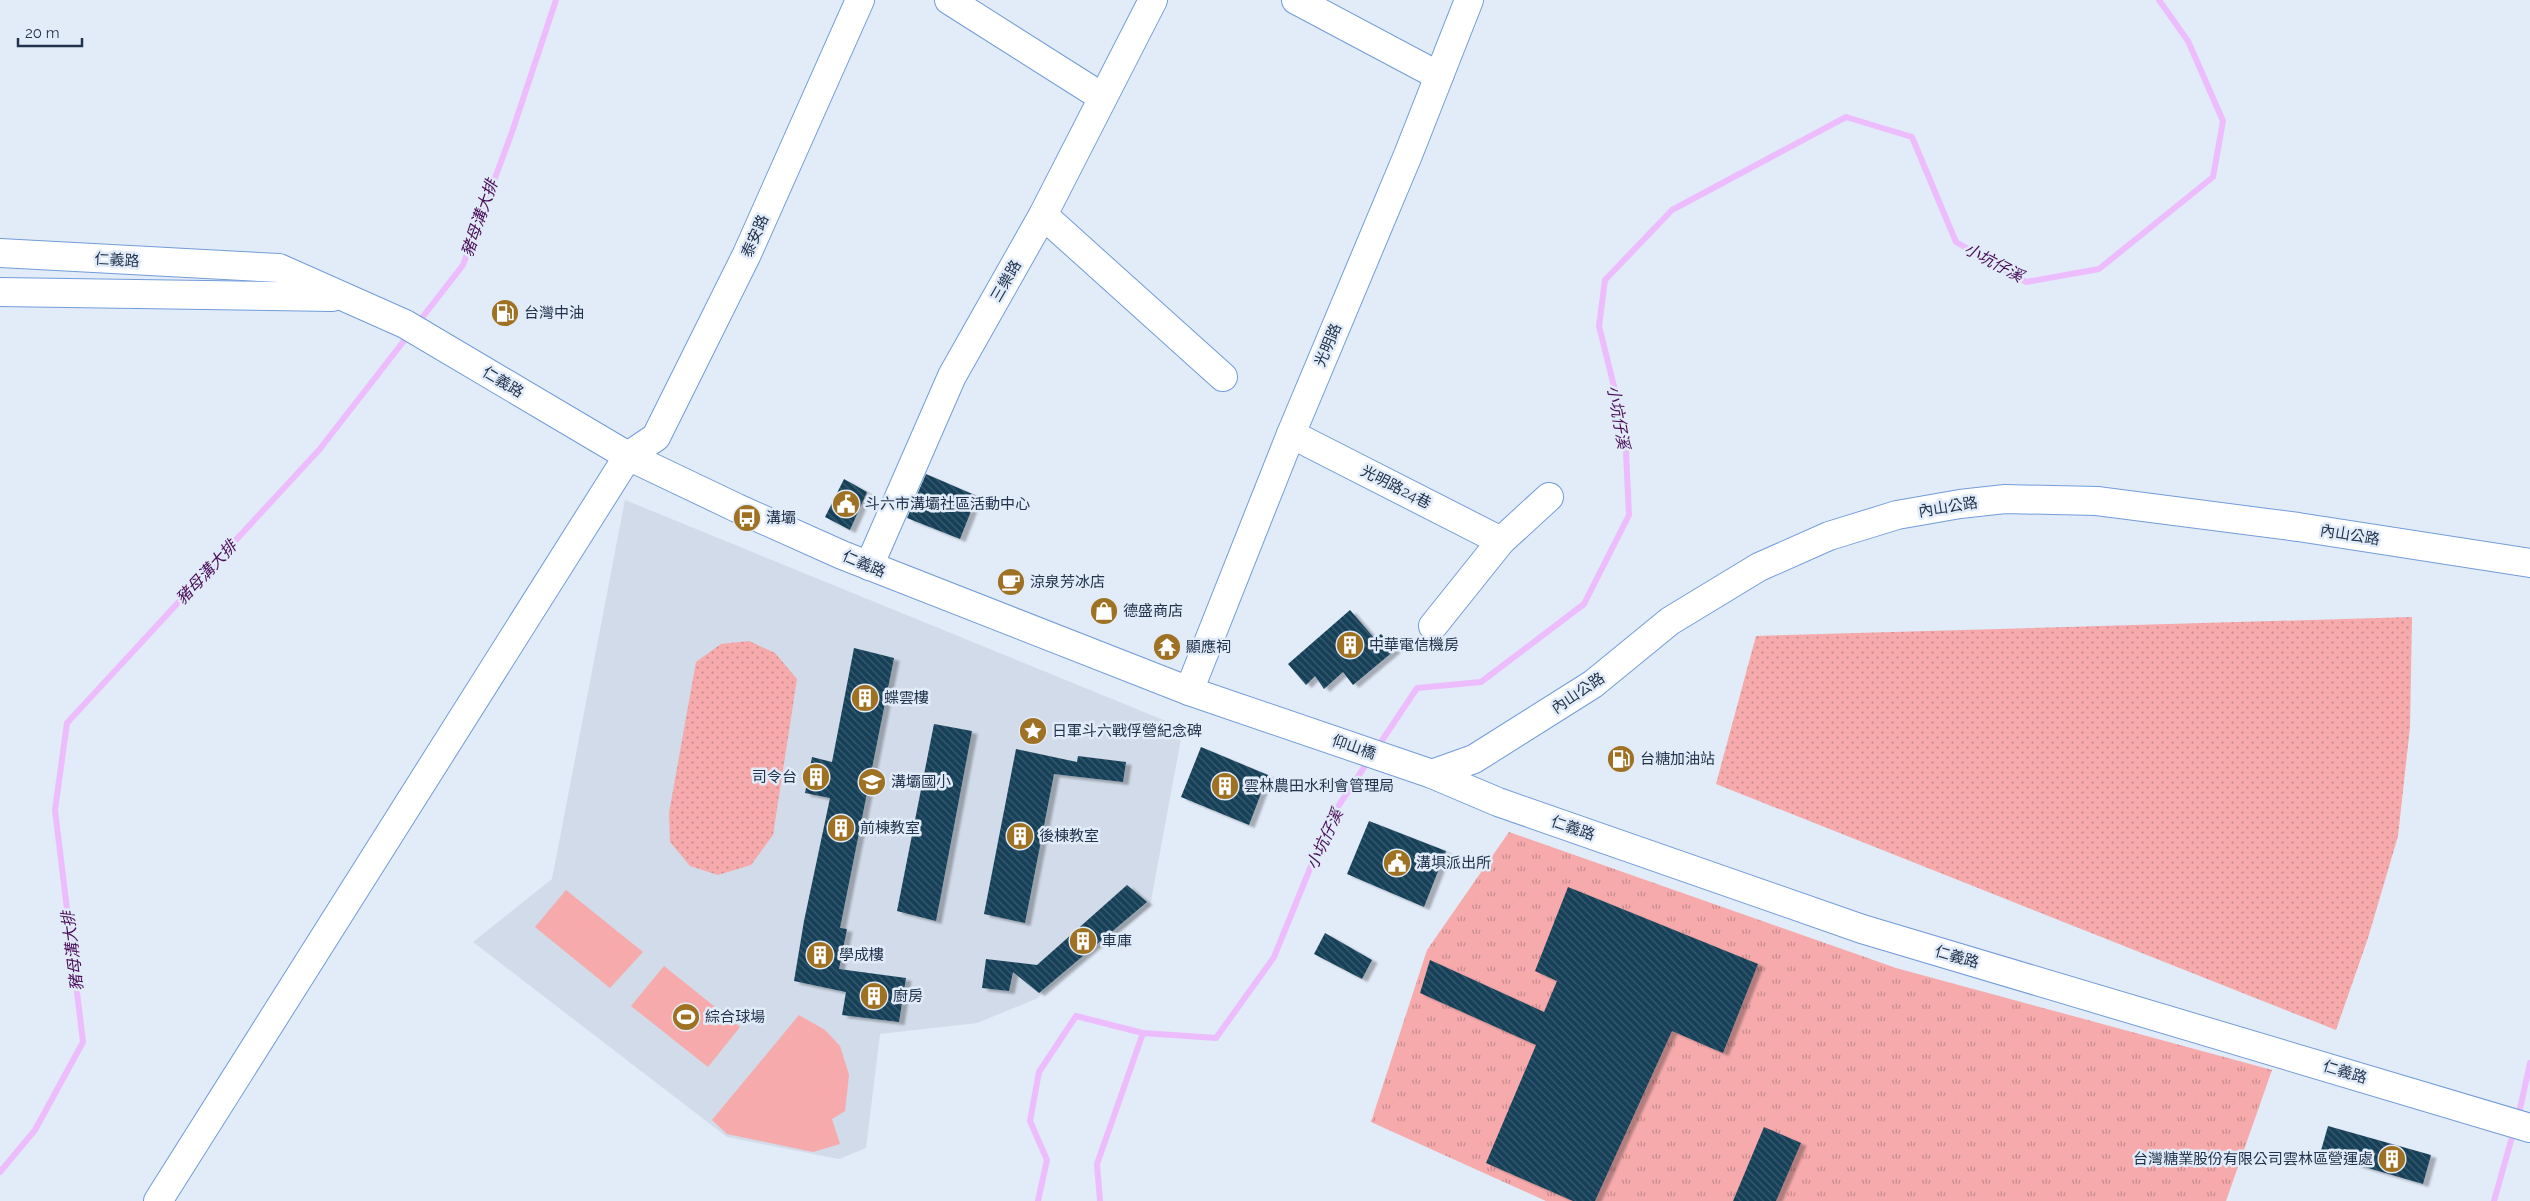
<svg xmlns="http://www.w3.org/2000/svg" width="2530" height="1201" viewBox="0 0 2530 1201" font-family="Raleway,'Noto Sans TC',sans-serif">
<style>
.built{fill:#d1dbe9}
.grass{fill:url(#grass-dots)}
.park{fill:url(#park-tufts)}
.garden{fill:#f6aaab}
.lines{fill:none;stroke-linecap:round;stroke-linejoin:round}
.stream{stroke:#edbcfd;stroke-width:6}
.building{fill:url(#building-back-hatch);filter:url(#shadow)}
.minor-casing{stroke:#729cd9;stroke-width:30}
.major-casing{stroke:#729cd9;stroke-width:30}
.minor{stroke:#fff;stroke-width:28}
.major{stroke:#fff;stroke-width:28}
.labels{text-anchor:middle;stroke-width:5;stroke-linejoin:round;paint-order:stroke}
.street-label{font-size:15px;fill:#22344d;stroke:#e2ebf8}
.poi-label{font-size:15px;fill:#22344d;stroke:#e2ebf8;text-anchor:start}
.water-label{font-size:16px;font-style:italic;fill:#490c59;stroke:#e2ebf8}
</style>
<defs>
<pattern id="grass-dots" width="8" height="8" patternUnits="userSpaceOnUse" patternTransform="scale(1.25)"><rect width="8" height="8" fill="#f6aaab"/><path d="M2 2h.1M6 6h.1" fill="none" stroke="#c78b8d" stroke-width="1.8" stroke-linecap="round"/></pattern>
<pattern id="park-tufts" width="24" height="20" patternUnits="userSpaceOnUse" patternTransform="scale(1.25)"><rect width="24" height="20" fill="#f6aaab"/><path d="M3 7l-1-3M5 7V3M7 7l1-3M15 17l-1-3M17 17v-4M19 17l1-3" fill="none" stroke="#c78b8d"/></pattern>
<pattern id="building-back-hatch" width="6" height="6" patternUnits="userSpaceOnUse" patternTransform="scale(1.25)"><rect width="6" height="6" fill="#184159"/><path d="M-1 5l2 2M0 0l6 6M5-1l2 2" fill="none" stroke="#395b70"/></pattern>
<filter id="shadow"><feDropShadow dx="5.5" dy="3" stdDeviation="1" flood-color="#0004"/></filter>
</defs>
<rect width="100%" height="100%" fill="#e2ebf8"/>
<!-- built -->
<path class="built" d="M625 500 1183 728 1150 906 1036 999 977 1023 880 1034 866 1148 839 1159 727 1137 473 942 552 879Z"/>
<!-- grass -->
<g class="grass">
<path d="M2412 617 2410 727 2398 836 2368 938 2336 1030 1716 784 1756 636Z"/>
<path d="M749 641 775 653 797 679 773 835 751 865 718 875 690 866 670 842 669 813 696 662 721 644Z"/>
</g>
<!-- park -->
<path class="park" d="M1509 832 1896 968 2272 1070 2226 1201H1546L1371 1122 1427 950Z"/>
<!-- garden -->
<g class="garden">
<path d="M566 890 643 952 610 988 535 927Z"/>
<path d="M664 966 740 1027 708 1067 631 1006Z"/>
<path d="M799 1015 825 1030 840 1046 849 1075 845 1111 832 1119 840 1144 813 1152 727 1134 712 1120Z"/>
</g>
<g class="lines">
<!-- stream -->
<g class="stream">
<path d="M418 323 463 265 512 132 556 0"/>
<path d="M1377 748 1417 688 1481 682 1584 604 1629 515 1625 431 1599 326 1605 280 1672 210 1846 117 1912 137 1956 242 2026 282 2099 269 2213 177 2223 121 2188 41 2159 0"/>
<path d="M2518 1118 2530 1063"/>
<path d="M0 1172 35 1130 83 1042 55 810 67 723 319 450 410 333"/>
<path d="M1038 1201 1047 1160 1030 1121 1039 1072 1076 1016 1143 1033 1216 1038 1274 957 1331 817 1369 760"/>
<path d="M1100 1201 1097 1164 1143 1033"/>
<path d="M2494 1201 2514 1130"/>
</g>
</g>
<!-- building -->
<g class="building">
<path d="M926 474 977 496 960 539 907 518Z"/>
<path d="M844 479 867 492 850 530 825 517Z"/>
<path d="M1350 610 1375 639 1381 634 1395 650 1353 685 1343 672 1324 689 1315 676 1306 685 1288 664Z"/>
<path d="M854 648 894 658 840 928 847 929 839 969 906 978 899 1022 842 1015 846 992 794 981 804 921 830 798 805 793 812 757 832 762Z"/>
<path d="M934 724 972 731 936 921 897 911Z"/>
<path d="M1201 747 1268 775 1249 825 1181 797Z"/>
<path d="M1016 749 1077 762 1078 756 1126 762 1123 782 1054 774 1025 923 984 914Z"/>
<path d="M1369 821 1446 851 1424 907 1347 874Z"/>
<path d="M1127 885 1147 902 1039 993 1013 972 1009 991 982 988 986 959 1037 965Z"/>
<path d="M1568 887 1758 964 1723 1053 1672 1031 1595 1201H1573L1486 1163 1536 1045 1420 993 1430 960 1544 1012 1557 981 1535 971Z"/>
<path d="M1325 933 1372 960 1362 979 1314 954Z"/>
<path d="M2328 1126 2431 1155 2423 1184 2320 1154Z"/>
<path d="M1764 1127 1801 1143 1776 1201H1733Z"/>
</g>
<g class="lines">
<defs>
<g id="minor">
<path d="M949 0 1102 97"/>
<path d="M1296 0 1439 76"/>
<path d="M1043 215 1223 377"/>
<path d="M1291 434 1501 541 1549 497"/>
<path d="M869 566 952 376 1043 215 1153 0"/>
<path d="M1433 626 1501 541"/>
<path d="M1189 691 1291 434 1408 155 1469 0"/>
<path d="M1432 774 1498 802 1862 929 2530 1128"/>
<path d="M158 1201 628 456 656 437 747 254 860 0"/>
</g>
<g id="major">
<path d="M0 253 279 268 405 324 628 456 737 508 842 555 1189 691 1432 774 1474 759 1593 684 1670 621 1759 567 1829 536 1897 515 1960 504 2005 499 2097 501 2298 527 2530 563"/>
<path d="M0 292 332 297"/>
</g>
</defs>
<!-- minor casing -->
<use href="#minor" class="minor-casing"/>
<!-- major casing -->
<use href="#major" class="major-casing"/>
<!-- minor -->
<use href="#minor" class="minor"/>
<!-- major -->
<use href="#major" class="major"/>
</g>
<!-- icons -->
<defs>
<symbol id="fuel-disc" viewBox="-11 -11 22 22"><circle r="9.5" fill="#9e7222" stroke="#e2ebf8"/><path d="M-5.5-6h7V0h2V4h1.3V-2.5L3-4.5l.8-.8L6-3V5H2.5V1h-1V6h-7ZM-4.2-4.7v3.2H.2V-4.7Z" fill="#fff"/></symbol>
<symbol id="civic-disc" viewBox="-11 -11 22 22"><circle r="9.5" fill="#9e7222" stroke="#e2ebf8"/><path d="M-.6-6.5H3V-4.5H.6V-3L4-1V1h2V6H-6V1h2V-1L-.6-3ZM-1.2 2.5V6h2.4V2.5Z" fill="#fff"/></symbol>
<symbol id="bus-disc" viewBox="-11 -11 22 22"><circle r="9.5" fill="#9e7222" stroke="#e2ebf8"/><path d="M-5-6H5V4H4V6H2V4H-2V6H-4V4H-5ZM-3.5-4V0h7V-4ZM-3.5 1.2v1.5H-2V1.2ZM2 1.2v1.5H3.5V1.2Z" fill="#fff"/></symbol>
<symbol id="cafe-disc" viewBox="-11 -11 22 22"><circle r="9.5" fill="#9e7222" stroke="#e2ebf8"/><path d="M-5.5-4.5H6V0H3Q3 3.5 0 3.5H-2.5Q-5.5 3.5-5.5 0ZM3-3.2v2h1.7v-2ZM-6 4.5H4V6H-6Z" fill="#fff"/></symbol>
<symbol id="shop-disc" viewBox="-11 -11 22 22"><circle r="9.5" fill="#9e7222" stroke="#e2ebf8"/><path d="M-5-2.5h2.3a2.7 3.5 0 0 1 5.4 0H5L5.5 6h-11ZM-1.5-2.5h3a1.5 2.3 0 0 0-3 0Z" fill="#fff"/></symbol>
<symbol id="building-disc" viewBox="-11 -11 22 22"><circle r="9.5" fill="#9e7222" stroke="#e2ebf8"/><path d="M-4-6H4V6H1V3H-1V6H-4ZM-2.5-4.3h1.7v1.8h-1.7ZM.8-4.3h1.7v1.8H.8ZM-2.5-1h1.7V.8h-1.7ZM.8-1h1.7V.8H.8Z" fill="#fff"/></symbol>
<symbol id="temple-disc" viewBox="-11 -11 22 22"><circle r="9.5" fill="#9e7222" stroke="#e2ebf8"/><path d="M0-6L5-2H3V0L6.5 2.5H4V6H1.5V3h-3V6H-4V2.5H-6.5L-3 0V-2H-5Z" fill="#fff"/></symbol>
<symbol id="sight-disc" viewBox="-11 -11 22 22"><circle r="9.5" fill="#9e7222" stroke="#e2ebf8"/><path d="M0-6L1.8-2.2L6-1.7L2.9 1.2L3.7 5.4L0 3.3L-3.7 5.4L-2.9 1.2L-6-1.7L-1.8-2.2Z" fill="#fff"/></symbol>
<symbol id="school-disc" viewBox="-11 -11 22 22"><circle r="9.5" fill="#9e7222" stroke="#e2ebf8"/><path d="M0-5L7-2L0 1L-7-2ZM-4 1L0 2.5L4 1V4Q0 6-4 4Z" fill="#fff"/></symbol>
<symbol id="stadium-disc" viewBox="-11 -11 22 22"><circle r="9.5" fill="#9e7222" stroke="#e2ebf8"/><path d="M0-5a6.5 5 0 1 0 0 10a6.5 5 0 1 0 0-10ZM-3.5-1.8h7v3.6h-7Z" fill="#fff"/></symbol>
</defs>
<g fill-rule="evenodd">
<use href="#fuel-disc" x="489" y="297" width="32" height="32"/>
<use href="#civic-disc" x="830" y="488" width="32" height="32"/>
<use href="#bus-disc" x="731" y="502" width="32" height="32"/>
<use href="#cafe-disc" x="995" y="566" width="32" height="32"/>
<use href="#shop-disc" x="1088" y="595" width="32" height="32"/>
<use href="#building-disc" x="1334" y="629" width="32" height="32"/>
<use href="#temple-disc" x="1151" y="631" width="32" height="32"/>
<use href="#building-disc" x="849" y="682" width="32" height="32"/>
<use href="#sight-disc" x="1017" y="715" width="32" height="32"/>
<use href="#fuel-disc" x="1605" y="743" width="32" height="32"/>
<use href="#building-disc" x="800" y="761" width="32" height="32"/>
<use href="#school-disc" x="856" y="766" width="32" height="32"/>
<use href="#building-disc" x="1209" y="770" width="32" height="32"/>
<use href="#building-disc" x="825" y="812" width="32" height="32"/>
<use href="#building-disc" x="1004" y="820" width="32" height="32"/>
<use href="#civic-disc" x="1381" y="847" width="32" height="32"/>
<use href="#building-disc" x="1067" y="925" width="32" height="32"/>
<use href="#building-disc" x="804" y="939" width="32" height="32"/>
<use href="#building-disc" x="858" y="980" width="32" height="32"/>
<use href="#stadium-disc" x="670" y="1001" width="32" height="32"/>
<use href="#building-disc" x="2376" y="1143" width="32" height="32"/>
</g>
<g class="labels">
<!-- street labels -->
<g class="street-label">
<text transform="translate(755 236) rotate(-66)" y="5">泰安路</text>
<text transform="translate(117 260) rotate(3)" y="5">仁義路</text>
<text transform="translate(1006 281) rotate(-60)" y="5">三樂路</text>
<text transform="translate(1328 345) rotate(-67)" y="5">光明路</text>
<text transform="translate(503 382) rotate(31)" y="5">仁義路</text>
<text transform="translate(1396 487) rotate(27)" y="5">光明路24巷</text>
<text transform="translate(1948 507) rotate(-9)" y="5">內山公路</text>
<text transform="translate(2350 535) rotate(9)" y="5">內山公路</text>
<text transform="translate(864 564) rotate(23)" y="5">仁義路</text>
<text transform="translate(1578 693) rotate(-34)" y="5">內山公路</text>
<text transform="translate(1354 747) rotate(19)" y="5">仰山橋</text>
<text transform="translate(1573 828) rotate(19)" y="5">仁義路</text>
<text transform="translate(1957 957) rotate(16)" y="5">仁義路</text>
<text transform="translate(2345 1072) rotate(17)" y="5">仁義路</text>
</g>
<!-- poi labels -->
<g class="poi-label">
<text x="524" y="318">台灣中油</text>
<text x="865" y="509">斗六市溝壩社區活動中心</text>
<text x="766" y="523">溝壩</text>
<text x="1030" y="587">涼泉芳冰店</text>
<text x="1123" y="616">德盛商店</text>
<text x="1369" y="650">中華電信機房</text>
<text x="1186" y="652">顯應祠</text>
<text x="884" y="703">蝶雲樓</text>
<text x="1052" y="736">日軍斗六戰俘營紀念碑</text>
<text x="1640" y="764">台糖加油站</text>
<text x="797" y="782" text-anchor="end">司令台</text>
<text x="891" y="787">溝壩國小</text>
<text x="1244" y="791">雲林農田水利會管理局</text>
<text x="860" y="833">前棟教室</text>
<text x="1039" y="841">後棟教室</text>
<text x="1416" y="868">溝埧派出所</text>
<text x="1102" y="946">車庫</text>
<text x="839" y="960">學成樓</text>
<text x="893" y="1001">廚房</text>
<text x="705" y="1022">綜合球場</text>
<text x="2373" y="1164" text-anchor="end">台灣糖業股份有限公司雲林區營運處</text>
</g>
<!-- water labels -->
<g class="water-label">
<text transform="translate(479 218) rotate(-71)" y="6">豬母溝大排</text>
<text transform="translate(1994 262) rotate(28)" y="6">小坑仔溪</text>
<text transform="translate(1619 417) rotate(80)" y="6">小坑仔溪</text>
<text transform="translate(206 572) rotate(-47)" y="6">豬母溝大排</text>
<text transform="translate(1324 839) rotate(-65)" y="6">小坑仔溪</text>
<text transform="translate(72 951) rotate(-97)" y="6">豬母溝大排</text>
</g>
</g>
<!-- scale -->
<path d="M18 38v8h64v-8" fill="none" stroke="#22344d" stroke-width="2.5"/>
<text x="25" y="38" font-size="15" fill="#22344d" stroke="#e2ebf8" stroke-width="4" paint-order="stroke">20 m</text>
</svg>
